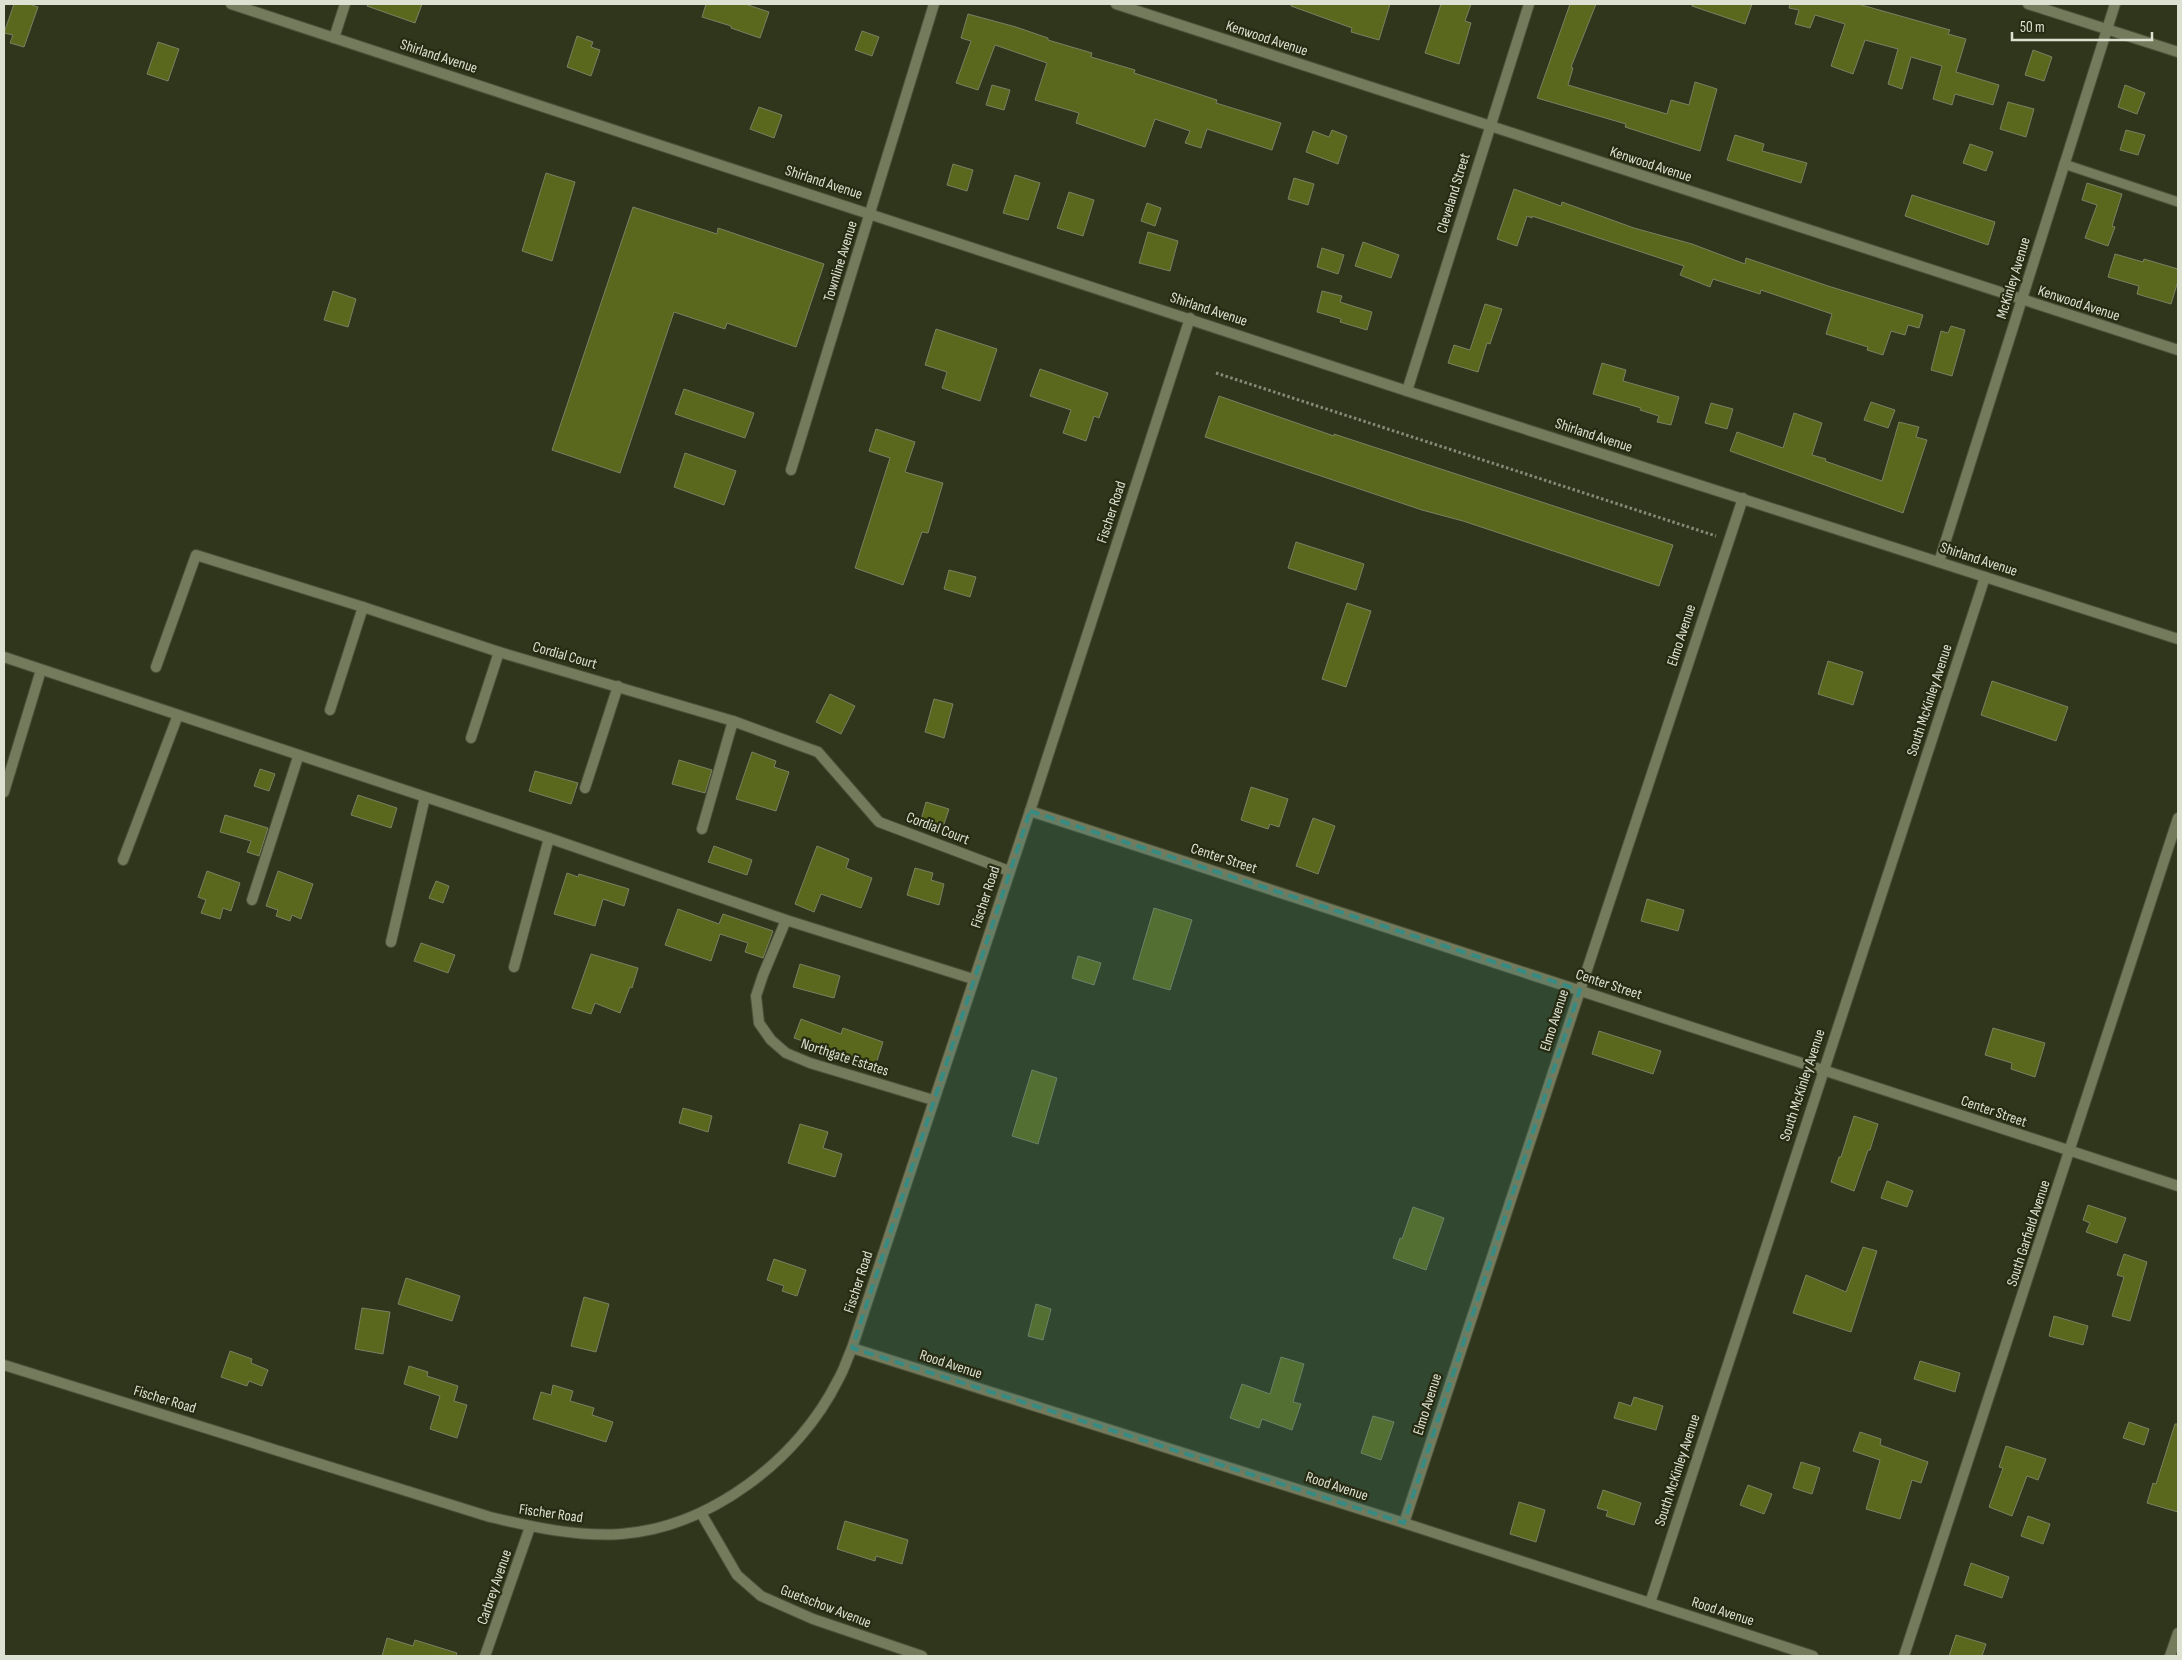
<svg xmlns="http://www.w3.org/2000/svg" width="2182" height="1660" viewBox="0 0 2182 1660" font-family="'Sofia Sans Condensed',sans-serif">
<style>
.building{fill:#5a681d;stroke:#788063}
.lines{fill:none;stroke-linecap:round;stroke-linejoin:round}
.service-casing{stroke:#4c5139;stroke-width:11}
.minor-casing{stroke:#4c5139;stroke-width:12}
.tertiary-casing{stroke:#4c5139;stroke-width:12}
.path{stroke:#868b77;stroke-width:3;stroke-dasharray:2.5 2.5;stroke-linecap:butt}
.service{stroke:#747b5d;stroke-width:9}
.minor{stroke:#747b5d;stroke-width:10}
.tertiary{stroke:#747b5d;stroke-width:10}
.marked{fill:#388b82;fill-opacity:0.2;stroke:#388b82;stroke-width:4;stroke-dasharray:10 6;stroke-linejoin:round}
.labels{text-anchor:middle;stroke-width:4.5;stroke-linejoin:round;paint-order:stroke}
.street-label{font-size:15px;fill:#dde1d2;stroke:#262b12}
</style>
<rect width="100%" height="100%" fill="#30361c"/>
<!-- building -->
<g class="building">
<path d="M14 4H29L38 7 24 47 10 43 13 35 4 33Z"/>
<path d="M368 4H422L415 23 367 6Z"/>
<path d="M706 4H745L769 12 760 38 731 28V26L702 17Z"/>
<path d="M1291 4H1390L1379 40 1351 32 1352 28 1291 6Z"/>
<path d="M1441 4H1471L1465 21 1471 23 1459 64 1425 53Z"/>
<path d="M1570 4H1596L1571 67 1573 68 1568 85 1667 114 1671 100 1689 105 1695 82 1717 89 1700 151 1625 127 1626 124 1537 98Z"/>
<path d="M1692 4H1752L1745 24 1692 6Z"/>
<path d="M1790 4H1858L1950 30 1948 34 1966 39 1956 72 1999 85 1993 105 1955 94 1952 105 1933 99 1942 66 1911 57 1902 89 1888 84 1898 49 1865 40 1853 74 1831 66 1845 24 1815 15 1810 28 1795 24 1799 10 1789 8Z"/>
<path d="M968 14 1016 27 1048 38V40L1092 53 1091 57 1135 70 1134 73 1217 100 1216 103 1281 123 1272 150 1207 129 1201 148 1185 143 1190 131 1155 119 1145 147 1076 123 1079 113 1035 100 1047 63 995 45 978 90 956 83 971 41 961 38Z"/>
<path d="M862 31 879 37 872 56 855 50Z"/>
<path d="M577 36 593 42 591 47 600 50 591 76 567 67Z"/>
<path d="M158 42 179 49 168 81 147 74Z"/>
<path d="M2033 50 2052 57 2044 81 2025 75Z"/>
<path d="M992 85 1010 90 1004 110 986 105Z"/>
<path d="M2125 85 2145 93 2137 114 2118 107Z"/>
<path d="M2008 102 2034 109 2026 137 2000 129Z"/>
<path d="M759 107 782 115 774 138 750 129Z"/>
<path d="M1332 130 1347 136 1338 164 1306 152 1313 131 1329 137Z"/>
<path d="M2126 130 2145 135 2138 155 2120 150Z"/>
<path d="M1735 135 1764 144 1762 151 1807 163 1801 183 1727 160Z"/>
<path d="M1970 144 1993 152 1986 171 1963 163Z"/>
<path d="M953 164 973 170 967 191 947 185Z"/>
<path d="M546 173 575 182 552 261 522 251Z"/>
<path d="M1015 175 1040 183 1028 220 1003 213Z"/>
<path d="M1294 178 1314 184 1308 205 1288 199Z"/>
<path d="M2087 183 2122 194 2112 226 2115 227 2108 246 2085 238 2097 205 2082 200Z"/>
<path d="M1514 189 1561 206 1562 202 1634 228 1692 244 1745 264 1746 258 1828 286 1923 315 1919 328 1908 325 1905 335 1891 331 1883 355 1867 350 1868 347 1826 334 1832 314 1761 290 1760 294 1713 279 1710 287 1680 275 1684 266 1532 216V218L1527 216 1517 246 1497 239Z"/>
<path d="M1069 192 1094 200 1083 236 1057 228Z"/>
<path d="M1912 195 1995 222 1988 245 1905 216Z"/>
<path d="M1147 203 1161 208 1155 226 1141 221Z"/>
<path d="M633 207 717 234 718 228 824 264 796 347 727 323 725 329 674 312 620 473 552 450Z"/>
<path d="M1148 232 1178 241 1170 271 1139 263Z"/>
<path d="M1363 242 1399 255 1391 278 1355 266Z"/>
<path d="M1322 248 1344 255 1338 274 1317 267Z"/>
<path d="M2115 254 2143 262 2144 259 2178 269V281L2171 304 2137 294 2139 286 2108 277Z"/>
<path d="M333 291 356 299 348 327 324 320Z"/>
<path d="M1322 291 1342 296 1340 302 1372 312 1367 330 1340 322 1341 319 1317 312Z"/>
<path d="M1485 304 1502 309 1490 344 1487 343 1478 372 1448 363 1454 345 1470 350Z"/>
<path d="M1951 326 1965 330 1952 376 1931 370 1941 331 1948 333Z"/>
<path d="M936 329 997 349 980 401 942 388 947 372 925 365Z"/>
<path d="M1602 363 1626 370 1623 381 1679 397 1671 425 1657 422 1659 416 1640 410 1641 408 1593 394Z"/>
<path d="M1040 369 1108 393 1099 418 1094 416 1086 441 1063 433 1071 410 1030 396Z"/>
<path d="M684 389 754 413 745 438 675 414Z"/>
<path d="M1219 396 1334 436V434L1673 545 1659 586 1463 521 1422 510 1205 437Z"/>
<path d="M1871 402 1895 410 1888 428 1864 420Z"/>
<path d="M1711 403 1733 409 1727 429 1705 423Z"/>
<path d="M1794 413 1822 423 1812 455 1826 459 1825 461 1882 481 1899 422 1919 427 1916 437 1927 440 1903 513 1730 451 1737 432 1783 448Z"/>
<path d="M876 429 915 442 905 472 943 483 928 533 922 532 903 585 855 568 890 458 869 451Z"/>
<path d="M685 453 736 471 724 505 674 487Z"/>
<path d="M1296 542 1364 564 1356 590 1288 568Z"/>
<path d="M949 570 976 577 970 597 944 589Z"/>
<path d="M1347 603 1371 611 1346 687 1322 679Z"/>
<path d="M1828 661 1863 672 1853 705 1818 694Z"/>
<path d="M1992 681 2068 707 2056 741 1981 715Z"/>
<path d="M830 694 855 706 841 734 816 722Z"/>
<path d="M934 699 953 704 944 738 925 732Z"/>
<path d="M752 752 776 761 774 767 789 772 776 811 736 799Z"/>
<path d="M679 760 712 770 705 793 672 784Z"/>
<path d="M260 769 275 774 269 791 254 786Z"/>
<path d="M535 771 578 783 571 804 529 791Z"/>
<path d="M1251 787 1288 799 1279 827 1270 824 1268 829 1241 820Z"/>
<path d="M358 795 397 808 391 828 351 815Z"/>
<path d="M926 802 949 809 941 833 919 827Z"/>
<path d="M225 815 268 828 259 856 247 852 251 841 220 832Z"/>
<path d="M1313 818 1335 826 1318 874 1296 866Z"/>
<path d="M714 846 752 860 747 875 708 862Z"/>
<path d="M817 846 849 859 846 868 872 878 861 908 821 894 814 912 795 904Z"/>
<path d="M915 868 933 873 931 880 944 884 939 905 907 895Z"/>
<path d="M207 871 240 883 231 911 223 908 220 919 201 913 206 900 198 897Z"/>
<path d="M278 871 313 884 301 919 292 915 290 921 276 916 278 910 266 906Z"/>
<path d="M567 873 578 877 579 874 629 889 624 906 603 899 595 926 554 914Z"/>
<path d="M436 881 449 886 443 903 429 898Z"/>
<path d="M1647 899 1684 910 1678 931 1641 921Z"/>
<path d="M1154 908 1192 920 1170 990 1133 979Z"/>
<path d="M678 909 719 924 723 914 773 931 763 958 745 952 748 943 720 934 711 961 665 945Z"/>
<path d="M421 943 455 955 448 973 414 961Z"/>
<path d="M591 954 638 968 632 988 630 987 620 1013 595 1003 591 1014 572 1008Z"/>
<path d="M1078 956 1101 963 1094 985 1072 978Z"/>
<path d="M800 964 840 976 834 998 793 987Z"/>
<path d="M801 1019 841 1034 843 1028 883 1042 875 1067 794 1038Z"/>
<path d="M1993 1028 2045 1043 2035 1077 2011 1069 2012 1063 1985 1055Z"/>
<path d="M1599 1031 1661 1051 1653 1074 1592 1054Z"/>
<path d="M1032 1070 1057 1078 1038 1144 1012 1136Z"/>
<path d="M683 1108 712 1116 708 1132 679 1123Z"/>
<path d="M1854 1116 1878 1124 1870 1150H1868L1854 1191 1831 1182 1839 1157H1841Z"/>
<path d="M800 1124 828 1132 823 1148 842 1154 835 1177 788 1163Z"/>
<path d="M1887 1181 1913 1191 1907 1207 1881 1198Z"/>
<path d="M2088 1205 2126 1218 2117 1243 2086 1232 2090 1223 2083 1220Z"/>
<path d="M1413 1207 1444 1218 1426 1270 1393 1258 1400 1238 1402 1239Z"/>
<path d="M1863 1247 1877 1251 1851 1332 1793 1313 1806 1275 1846 1292Z"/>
<path d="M2124 1254 2147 1262 2130 1321 2112 1316 2124 1277 2117 1275Z"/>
<path d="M774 1259 806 1270 797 1296 782 1291 784 1286 767 1280Z"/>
<path d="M406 1278 460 1296 452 1321 398 1304Z"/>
<path d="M584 1297 609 1304 596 1352 571 1346Z"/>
<path d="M1036 1304 1051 1309 1043 1340 1028 1336Z"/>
<path d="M362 1308 390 1312 383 1354 355 1349Z"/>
<path d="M2054 1316 2088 1326 2083 1345 2049 1336Z"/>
<path d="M230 1351 252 1359 251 1363 268 1370 262 1386 249 1381 247 1386 221 1377Z"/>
<path d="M1281 1357 1304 1364 1293 1402 1301 1404 1292 1430 1262 1419 1259 1428 1230 1418 1242 1384 1270 1394Z"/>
<path d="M1920 1361 1960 1373 1955 1392 1914 1379Z"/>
<path d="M409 1366 428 1372 427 1376 458 1386 454 1401 467 1405 457 1438 430 1429 440 1396 404 1384Z"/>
<path d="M553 1385 573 1391 570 1401 594 1408 592 1415 613 1422 606 1442 533 1419 541 1392 551 1395Z"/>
<path d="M1634 1397 1663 1406 1656 1430 1614 1418 1619 1402 1631 1406Z"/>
<path d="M1373 1416 1394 1422 1381 1460 1361 1453Z"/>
<path d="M2129 1422 2149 1429 2144 1445 2123 1438Z"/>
<path d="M2175 1424H2178V1512L2147 1503 2153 1483 2156 1484Z"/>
<path d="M1860 1432 1881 1439 1880 1445 1928 1462 1921 1483 1912 1480 1900 1519 1866 1509 1880 1460 1853 1451Z"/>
<path d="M2006 1446 2046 1459 2038 1480 2027 1476 2012 1516 1989 1507 2003 1468 1999 1467Z"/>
<path d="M1801 1462 1820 1468 1812 1494 1793 1488Z"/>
<path d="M1748 1485 1772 1494 1764 1514 1740 1505Z"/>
<path d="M1603 1490 1641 1503 1634 1525 1606 1516 1608 1511 1597 1508Z"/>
<path d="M1519 1502 1545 1510 1536 1542 1510 1534Z"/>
<path d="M2028 1516 2050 1524 2043 1544 2021 1536Z"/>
<path d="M845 1521 908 1540 902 1564 876 1556 875 1561 837 1549Z"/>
<path d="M1971 1563 2009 1577 2002 1598 1964 1585Z"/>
<path d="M1956 1635 1986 1644 1982 1656H1949Z"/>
<path d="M387 1638 413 1646 415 1640 457 1653 456 1656H382Z"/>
</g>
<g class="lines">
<defs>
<path id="service" d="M2064 164 2178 202"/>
<g id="minor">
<path d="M1116 4 2178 350"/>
<path d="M2028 4 2178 52"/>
<path d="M334 38 345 4"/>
<path d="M1407 391 1529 4"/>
<path d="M791 470 934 4"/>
<path d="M4 657 549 838 786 920 973 979"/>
<path d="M156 667 196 555 363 607 499 652 733 721 818 752 879 822 1009 871"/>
<path d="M330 710 363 607"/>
<path d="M471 738 499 652"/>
<path d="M585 788 618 686"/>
<path d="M4 792 41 670"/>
<path d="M1030 811 2178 1186"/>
<path d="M702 829 733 721"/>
<path d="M123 860 178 715"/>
<path d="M252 900 298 757"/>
<path d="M786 920 763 975 756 996 759 1023 771 1040 786 1053 810 1063 933 1100"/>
<path d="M391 942 425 797"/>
<path d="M514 967 549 838"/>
<path d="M852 1348 1404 1523 1813 1656"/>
<path d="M4 1365 490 1517C533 1527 577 1537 621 1534 711 1527 799 1459 838 1380 844 1370 847 1359 852 1348L1030 811 1190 318"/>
<path d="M701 1513 737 1575 761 1596 813 1619 922 1656"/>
<path d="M1404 1523 1743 498"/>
<path d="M1650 1603 1985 577"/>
<path d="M485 1656 530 1527"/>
<path d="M1904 1656 2178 818"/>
<path d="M2170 1656 2178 1633"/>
</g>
<g id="tertiary">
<path d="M231 4 1407 391 2178 639"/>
<path d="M1939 562 2115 4"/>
</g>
</defs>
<!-- service casing -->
<use href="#service" class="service-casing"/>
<!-- minor casing -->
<use href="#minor" class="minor-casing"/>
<!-- tertiary casing -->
<use href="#tertiary" class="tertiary-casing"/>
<!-- path -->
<path class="path" d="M1216 373 1716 536"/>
<!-- service -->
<use href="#service" class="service"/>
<!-- minor -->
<use href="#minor" class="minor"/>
<!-- tertiary -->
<use href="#tertiary" class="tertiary"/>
</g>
<!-- marked area -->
<path class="marked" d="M1030 811 1580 990 1404 1523 852 1348Z"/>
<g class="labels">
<!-- street labels -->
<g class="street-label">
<text transform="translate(1267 38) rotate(18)" y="5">Kenwood Avenue</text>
<text transform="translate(439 56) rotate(18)" y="5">Shirland Avenue</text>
<text transform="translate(1651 164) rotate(18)" y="5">Kenwood Avenue</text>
<text transform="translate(824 182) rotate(18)" y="5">Shirland Avenue</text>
<text transform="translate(1453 193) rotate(-73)" y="5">Cleveland Street</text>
<text transform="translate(840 261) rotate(-73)" y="5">Townline Avenue</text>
<text transform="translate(2013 278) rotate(-73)" y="5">McKinley Avenue</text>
<text transform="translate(2079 303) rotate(18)" y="5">Kenwood Avenue</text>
<text transform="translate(1209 309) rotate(18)" y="5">Shirland Avenue</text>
<text transform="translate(1594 435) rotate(18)" y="5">Shirland Avenue</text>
<text transform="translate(1111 512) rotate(-72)" y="5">Fischer Road</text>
<text transform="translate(1979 559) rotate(18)" y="5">Shirland Avenue</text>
<text transform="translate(1681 635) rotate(-72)" y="5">Elmo Avenue</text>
<text transform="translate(565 655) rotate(16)" y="5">Cordial Court</text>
<text transform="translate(1929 700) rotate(-72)" y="5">South McKinley Avenue</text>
<text transform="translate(938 828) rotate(21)" y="5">Cordial Court</text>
<text transform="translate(1224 858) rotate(18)" y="5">Center Street</text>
<text transform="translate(985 897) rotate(-72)" y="5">Fischer Road</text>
<text transform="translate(1609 984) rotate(18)" y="5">Center Street</text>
<text transform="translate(1554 1020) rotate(-72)" y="5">Elmo Avenue</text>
<text transform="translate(845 1057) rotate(18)" y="5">Northgate Estates</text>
<text transform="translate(1802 1085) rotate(-72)" y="5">South McKinley Avenue</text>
<text transform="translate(1994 1111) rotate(19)" y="5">Center Street</text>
<text transform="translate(2028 1233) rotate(-72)" y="5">South Garfield Avenue</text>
<text transform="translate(858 1282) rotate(-72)" y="5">Fischer Road</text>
<text transform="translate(951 1364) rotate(18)" y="5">Rood Avenue</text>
<text transform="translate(165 1399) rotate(17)" y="5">Fischer Road</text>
<text transform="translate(1427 1404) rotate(-72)" y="5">Elmo Avenue</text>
<text transform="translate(1677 1470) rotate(-72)" y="5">South McKinley Avenue</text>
<text transform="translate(1337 1486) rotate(18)" y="5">Rood Avenue</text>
<text transform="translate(551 1513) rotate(8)" y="5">Fischer Road</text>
<text transform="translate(494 1587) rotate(-71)" y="5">Carbrey Avenue</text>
<text transform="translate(826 1606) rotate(21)" y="5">Guetschow Avenue</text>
<text transform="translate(1723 1611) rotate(18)" y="5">Rood Avenue</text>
</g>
</g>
<!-- border -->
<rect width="2182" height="1660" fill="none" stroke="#dde1d2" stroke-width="10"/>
<!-- scale -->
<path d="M2012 32v8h140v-8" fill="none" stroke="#dde1d2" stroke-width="2.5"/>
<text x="2020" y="32" font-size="15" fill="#dde1d2" stroke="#262b12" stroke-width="4" paint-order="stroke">50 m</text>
</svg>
